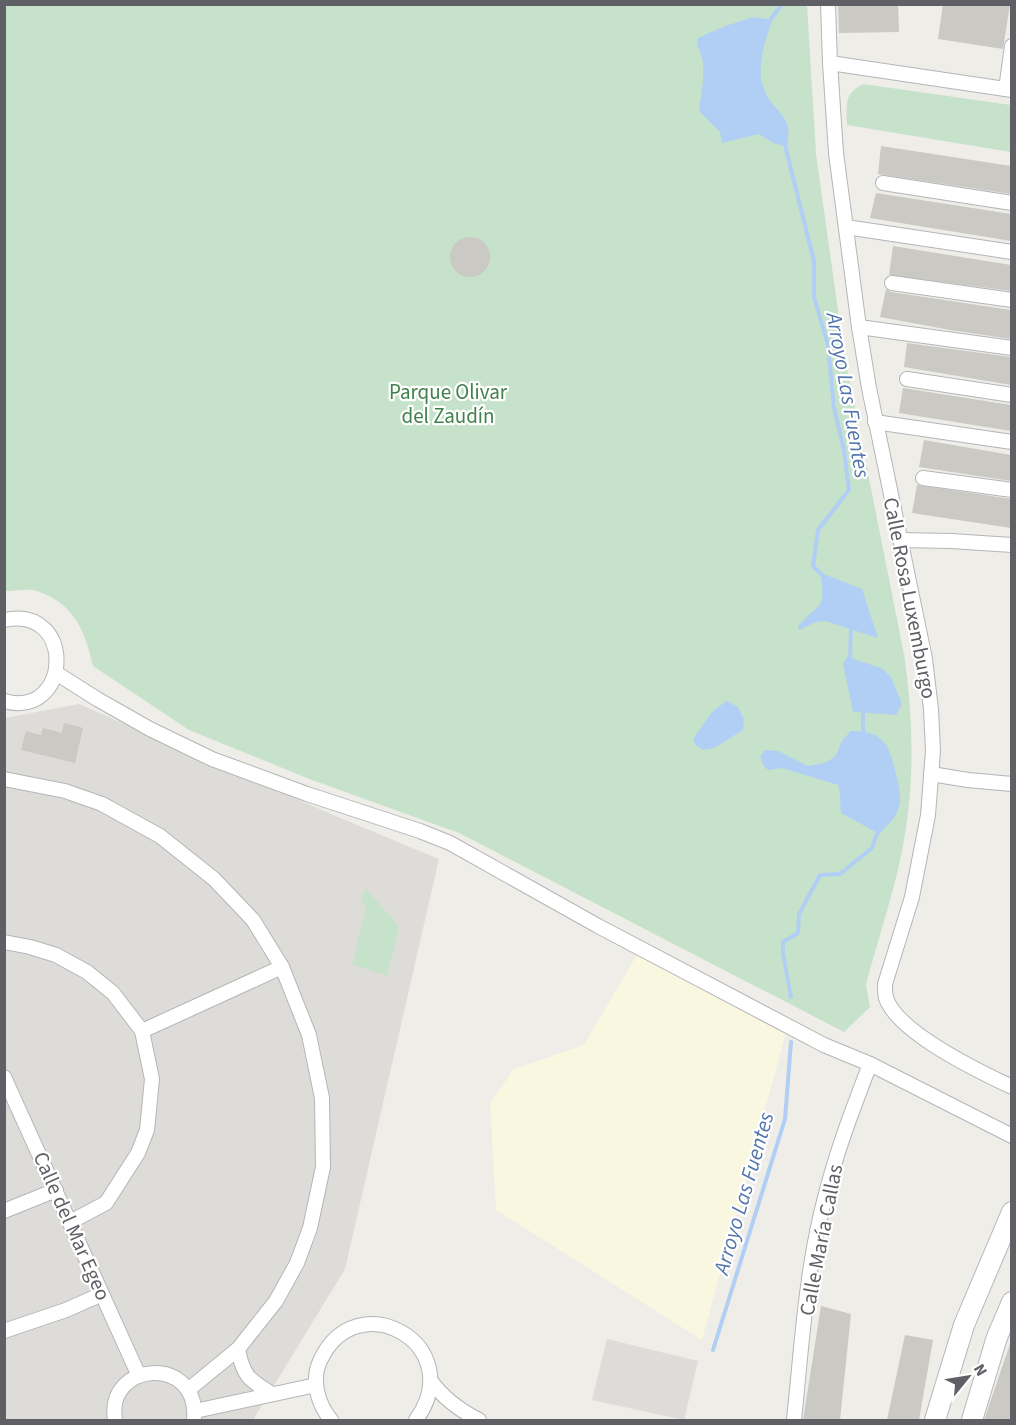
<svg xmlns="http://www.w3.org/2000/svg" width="1016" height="1425" viewBox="0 0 1016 1425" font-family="'Source Sans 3',sans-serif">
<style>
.commercial{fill:#faf7e0}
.industrial{fill:#dddcd9}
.green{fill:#c7e2ca}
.water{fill:#b1cff4}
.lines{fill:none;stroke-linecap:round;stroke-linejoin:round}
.stream{stroke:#b1cff4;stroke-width:4}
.building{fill:#cac9c3}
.street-casing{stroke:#b4b5b9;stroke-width:16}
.secondary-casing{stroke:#b5b7bc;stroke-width:22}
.street{stroke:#fff;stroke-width:14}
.secondary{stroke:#fff;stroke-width:20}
.labels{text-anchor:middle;stroke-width:4.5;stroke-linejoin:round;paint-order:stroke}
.park-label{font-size:21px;fill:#41814b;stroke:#fff}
.street-label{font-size:21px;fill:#5e6065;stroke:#fff}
.water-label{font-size:22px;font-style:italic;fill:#5375ad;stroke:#fff}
</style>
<rect width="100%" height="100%" fill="#eeede7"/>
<!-- commercial -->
<path class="commercial" d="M641 948 788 1025 702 1340 496 1210 490 1103 514 1069 584 1045Z"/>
<!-- industrial -->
<g class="industrial">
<path d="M79 704 331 814 439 859 345 1269 253 1420H5V718Z"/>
<path d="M607 1339 698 1361 684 1420 592 1400Z"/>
</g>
<!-- green -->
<g class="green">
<path d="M4 5H807L816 154 844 353 904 654C914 721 915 789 901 856 892 899 877 942 866 985L870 1007 844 1032 459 833 312 780 189 730 93 666C85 631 74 603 37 591 28 588 14 591 5 591Z"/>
<path d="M863 84 1011 105V152L847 125C847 106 843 94 863 84Z"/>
<path d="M365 888 393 919 399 928 387 976 352 964 366 907 361 901Z"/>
</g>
<!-- water -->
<g class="water">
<path d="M754 17 772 20C766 39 755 69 764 89 774 115 794 112 787 147L773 143 759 134 722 143 720 132 699 111C701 91 709 63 697 46L698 38 725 26Z"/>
<path d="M821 573 862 589 878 638 825 621 816 622 799 630 798 626C821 601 825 611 821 573Z"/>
<path d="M847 657 881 668 891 677 902 704 896 715 853 712 843 664Z"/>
<path d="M726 701 738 707 744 720 743 730 714 748 703 750 695 745 693 739 712 712Z"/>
<path d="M850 731C884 730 890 746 896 774 899 786 903 800 897 812 894 820 885 828 879 834L841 813C839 802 842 795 838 785L782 768 768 770 763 765 760 757 765 750 778 751 808 766 824 763 835 757 841 743Z"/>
</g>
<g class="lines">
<!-- stream -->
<g class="stream">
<path d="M768 23 782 4"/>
<path d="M785 145 814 261V297L828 345 834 408 844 450 849 490 818 530 813 566 824 577"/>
<path d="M850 662 851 625"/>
<path d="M863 710V735"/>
<path d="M791 997 783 953V942L798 933 799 914 820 875 840 874 872 848 878 831"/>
<path d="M713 1350 785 1119 791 1042"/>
</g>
</g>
<!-- building -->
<g class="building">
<path d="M838 4H898L899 32 839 33Z"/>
<path d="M943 4H1010L1003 49 938 39Z"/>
<path d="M881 146 1011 166V194L878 174Z"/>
<path d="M876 193 1011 214V241L870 218Z"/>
<circle cx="470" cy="257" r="20"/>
<path d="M893 246 1011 265V291L889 275Z"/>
<path d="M886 289 891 292 1011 310V339L950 330 880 317Z"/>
<path d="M907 343 1011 357V385L904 367Z"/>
<path d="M903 388 1011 405V431L899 413Z"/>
<path d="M924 440 1011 455V481L919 467Z"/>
<path d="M917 485 1011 499V528L912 513Z"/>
<path d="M64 723 83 728 75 763 21 750 26 731 41 735 43 728 62 733Z"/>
<path d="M821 1306 851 1314 840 1420H803Z"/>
<path d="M905 1335 933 1340 919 1420H887Z"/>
<path d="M1010 1344H1011V1420H984Z"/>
</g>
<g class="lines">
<defs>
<g id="street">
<path d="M828 4 830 63 836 153 859 327 869 388 925 659 931 709 933 751 928 815 912 897 885 984C885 988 885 994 886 998 898 1033 980 1072 1012 1087"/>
<path d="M830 63 1012 90"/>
<path d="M1006 89 1012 46"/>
<path d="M883 183 1012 203"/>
<path d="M846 227 1012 252"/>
<path d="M892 283 1012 300"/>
<path d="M859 327 1012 348"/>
<path d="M907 379 1012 395"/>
<path d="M875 422 1012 442"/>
<path d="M923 478 1012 490"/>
<path d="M900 540 951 541 1012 545"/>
<path d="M4 620C76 604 72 720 4 701"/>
<path d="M56 673 97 699 150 729 212 759 307 794 420 831 450 843 598 926 824 1045 870 1064 1012 1136"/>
<path d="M931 774 968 780 1012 784"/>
<path d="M4 779 65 791 102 804 160 836 214 879 253 920 282 967 309 1035 322 1098 323 1167 310 1228 297 1263 276 1301 238 1349 188 1390"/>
<path d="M4 942 30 947 56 955 87 972 113 993 142 1031 152 1079 147 1130 138 1153 106 1203 70 1222"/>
<path d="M142 1031 282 967"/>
<path d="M4 1077 139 1376"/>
<path d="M4 1211 56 1190"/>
<path d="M4 1331 66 1310 102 1294"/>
<path d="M238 1349C243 1376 249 1380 272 1394"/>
<path d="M431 1381C444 1399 459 1410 479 1420"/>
<path d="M195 1411 316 1385"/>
<path d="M115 1420C105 1361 200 1354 194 1420"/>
<path d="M331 1420C318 1404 311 1381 320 1361 356 1281 470 1345 416 1420"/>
<path d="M794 1420C802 1344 806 1265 827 1190 838 1147 854 1106 870 1064"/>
</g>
<g id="secondary">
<path d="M935 1420 964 1325 1012 1212"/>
<path d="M972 1420 997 1337 1012 1302"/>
</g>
</defs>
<!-- street casing -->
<use href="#street" class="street-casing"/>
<!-- secondary casing -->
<use href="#secondary" class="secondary-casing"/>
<!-- street -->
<use href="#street" class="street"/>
<!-- secondary -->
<use href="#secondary" class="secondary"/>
</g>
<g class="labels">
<!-- park labels -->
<g class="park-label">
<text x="448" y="399">Parque Olivar<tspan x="448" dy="24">del Zaudín</tspan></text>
</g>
<!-- street labels -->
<g class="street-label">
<text transform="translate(910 598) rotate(79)" y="7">Calle Rosa Luxemburgo</text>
<text transform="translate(72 1226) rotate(66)" y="7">Calle del Mar Egeo</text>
<text transform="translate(821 1240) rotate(-79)" y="7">Calle María Callas</text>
</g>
<!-- water labels -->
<g class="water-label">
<text transform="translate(849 395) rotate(80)" y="8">Arroyo Las Fuentes</text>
<text transform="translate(743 1193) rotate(-74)" y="8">Arroyo Las Fuentes</text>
</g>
</g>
<!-- border -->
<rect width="1016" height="1425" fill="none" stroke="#5e6065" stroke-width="12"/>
<!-- north arrow -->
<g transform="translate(968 1377) rotate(60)" stroke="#ffffff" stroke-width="4.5" paint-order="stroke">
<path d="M0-4.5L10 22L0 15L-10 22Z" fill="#5e6065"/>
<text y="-9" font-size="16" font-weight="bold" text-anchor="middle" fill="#5e6065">N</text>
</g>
</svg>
